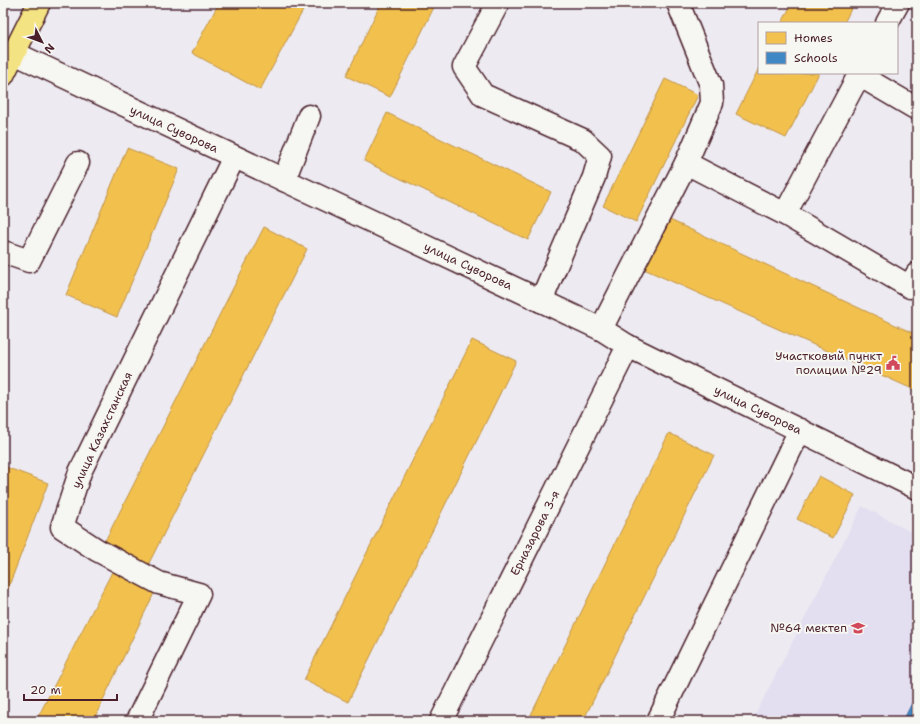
<svg xmlns="http://www.w3.org/2000/svg" width="920" height="724" viewBox="0 0 920 724" font-family="'Shantell Sans',sans-serif">
<style>
.built{fill:#e3def0}
.homes{fill:#f2c14e;stroke:#c09044}
.schools{fill:#3f88c5;stroke:#426897}
.lines{fill:none;stroke-linecap:round;stroke-linejoin:round}
.minor-casing{stroke:#4a1f2b;stroke-width:25}
.major-casing{stroke:#4a1f2b;stroke-width:25}
.minor{stroke:#f6f6f2;stroke-width:22}
.major{stroke:#f4e382;stroke-width:22}
.labels{text-anchor:middle;stroke-width:4;stroke-linejoin:round;paint-order:stroke}
.street-label{font-size:12px;fill:#4a1f2b;stroke:#f6f6f2}
.poi-label{font-size:12px;fill:#4a1f2b;stroke:#f6f6f2;text-anchor:end}
</style>
<rect width="100%" height="100%" fill="#edebf1"/>
<filter id="ink" filterUnits="userSpaceOnUse"><feTurbulence type="fractalNoise" baseFrequency=".025" numOctaves="2"/><feDisplacementMap in="SourceGraphic" scale="8" xChannelSelector="R" yChannelSelector="G"/><feConvolveMatrix kernelMatrix="1 2 1 2 8 2 1 2 1" color-interpolation-filters="sRGB"/></filter>
<g filter="url(#ink)">
<!-- built -->
<path class="built" d="M862 506 917 535V721H752Z"/>
<!-- homes -->
<g class="homes">
<path d="M219 3H307L260 90 192 53Z"/>
<path d="M381 3H436L390 97 346 76Z"/>
<path d="M792 3H854L844 23H782Z"/>
<path d="M759 68V73H819L786 138 736 114Z"/>
<path d="M665 79 698 95 636 222 603 206Z"/>
<path d="M387 113 551 192 528 240 364 161Z"/>
<path d="M127 148 179 169 117 317 66 295Z"/>
<path d="M670 220 917 335V391L644 269Z"/>
<path d="M264 227 307 249 148 565 104 543Z"/>
<path d="M472 340 516 361 348 702 304 680Z"/>
<path d="M669 433 714 455 583 721H528Z"/>
<path d="M3 466 48 483 4 599H3Z"/>
<path d="M819 476 855 495 833 538 797 519Z"/>
<path d="M114 568 156 589 93 721H45L38 717Z"/>
<path d="M3 669 6 670 3 679Z"/>
</g>
<!-- schools -->
<path class="schools" d="M917 693V721H903Z"/>
<g class="lines">
<defs>
<g id="minor">
<path d="M498 3 464 67 483 95 583 140 600 156 594 177 541 301"/>
<path d="M678 3 711 85 712 103 686 163"/>
<path d="M887 23 898 3"/>
<path d="M14 53 601 329 628 346 917 488"/>
<path d="M860 73 785 214 910 287 917 274"/>
<path d="M859 75 917 109"/>
<path d="M284 180 309 116"/>
<path d="M3 252 29 261 78 163"/>
<path d="M601 329 686 163 785 214"/>
<path d="M137 721 199 594 159 583 97 550 62 527 80 472 234 157"/>
<path d="M441 721 628 346"/>
<path d="M658 721 800 430"/>
</g>
<path id="major" d="M3 75 39 3"/>
</defs>
<!-- minor casing -->
<use href="#minor" class="minor-casing"/>
<!-- major casing -->
<use href="#major" class="major-casing"/>
<!-- minor -->
<use href="#minor" class="minor"/>
<!-- major -->
<use href="#major" class="major"/>
</g>
</g>
<!-- icons -->
<defs>
<symbol id="civic-bare" viewBox="-9 -9 18 18"><path d="M-.6-6.5H3V-4.5H.6V-3L4-1V1h2V6H-6V1h2V-1L-.6-3ZM-1.2 2.5V6h2.4V2.5Z" fill="#d1495b" stroke="#f6f6f2" stroke-width="2.5" paint-order="stroke"/></symbol>
<symbol id="school-bare" viewBox="-9 -9 18 18"><path d="M0-5L7-2L0 1L-7-2ZM-4 1L0 2.5L4 1V4Q0 6-4 4Z" fill="#d1495b" stroke="#f6f6f2" stroke-width="2.5" paint-order="stroke"/></symbol>
</defs>
<g fill-rule="evenodd">
<use href="#civic-bare" x="883" y="353" width="20" height="20"/>
<use href="#school-bare" x="848" y="618" width="20" height="20"/>
</g>
<g class="labels">
<!-- street labels -->
<g class="street-label">
<text transform="translate(174 129) rotate(25)" y="4">улица Суворова</text>
<text transform="translate(468 266) rotate(25)" y="4">улица Суворова</text>
<text transform="translate(758 410) rotate(26)" y="4">улица Суворова</text>
<text transform="translate(102 430) rotate(-65)" y="4">улица Казахстанская</text>
<text transform="translate(535 533) rotate(-63)" y="4">Ерназарова 3-я</text>
</g>
<!-- poi labels -->
<g class="poi-label">
<text x="882" y="360">Участковый пункт<tspan x="882" dy="14">полиции №29</tspan></text>
<text x="847" y="632">№64 мектеп</text>
</g>
</g>
<!-- margin -->
<rect width="920" height="724" fill="none" stroke="#f6f6f2" stroke-width="16"/>
<rect x="8" y="8" width="904" height="708" fill="none" stroke="#4a1f2b" stroke-width="1.5" filter="url(#ink)"/>
<!-- legend -->
<rect x="758" y="22" width="140" height="52" fill="#f6f6f2" stroke="#b1a0a2"/>
<rect x="766" y="32" width="20" height="12" fill="#f2c14e" stroke="#b1a0a2"/>
<text x="794" y="42" font-size="12" fill="#4a1f2b">Homes</text>
<rect x="766" y="52" width="20" height="12" fill="#3f88c5" stroke="#b1a0a2"/>
<text x="794" y="62" font-size="12" fill="#4a1f2b">Schools</text>
<!-- north arrow -->
<g transform="translate(42 42) rotate(132)" stroke="#f6f6f2" stroke-width="3" paint-order="stroke">
<path d="M0-3L7 15L0 10L-7 15Z" fill="#4a1f2b"/>
<text y="-6" font-size="11" font-weight="bold" text-anchor="middle" fill="#4a1f2b">N</text>
</g>
<!-- scale -->
<path d="M24 694v6h93v-6" fill="none" stroke="#4a1f2b" stroke-width="2"/>
<text x="30" y="694" font-size="12" fill="#4a1f2b" stroke="#f6f6f2" stroke-width="3" paint-order="stroke">20 m</text>
</svg>
